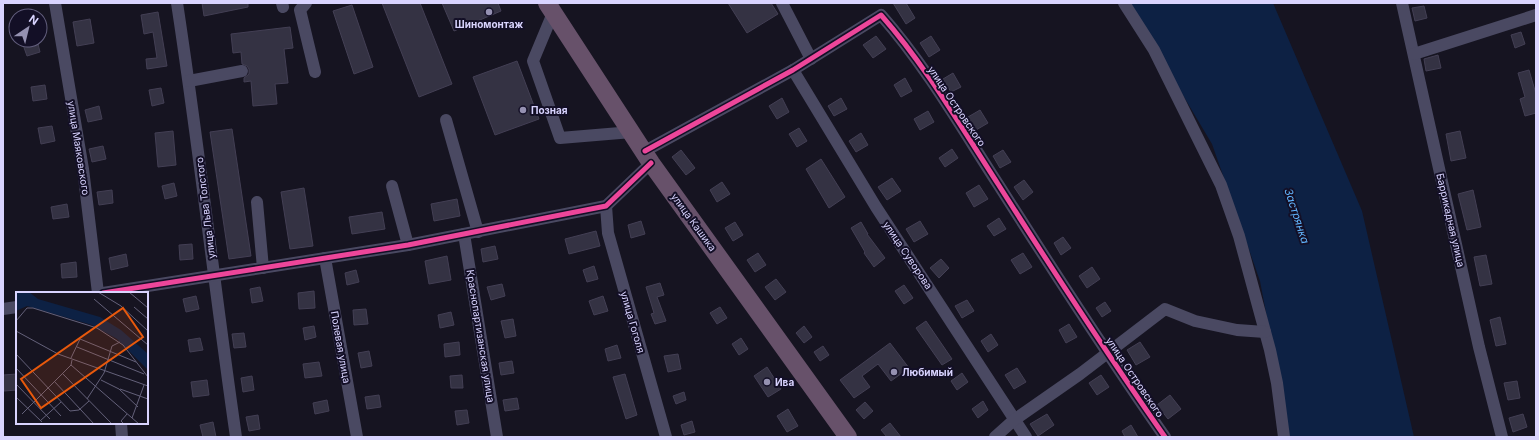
<svg xmlns="http://www.w3.org/2000/svg" width="1539" height="440" viewBox="0 0 1539 440" font-family="Inter,sans-serif">
<style>
.water{fill:#0d2144}
.building{fill:#343243;stroke:#433f54}
.lines{fill:none;stroke-linecap:round;stroke-linejoin:round}
.minor{stroke:#4a4962;stroke-width:12}
.highway{stroke:#67516a;stroke-width:18}
.cycleway-casing{stroke:#130f26;stroke-width:8}
.cycleway{stroke:#ed469a;stroke-width:5}
.poi-dot{fill:#9591b1;stroke:#130f26;stroke-width:1.5}
.labels{text-anchor:middle;stroke-width:4;stroke-linejoin:round;paint-order:stroke}
.poi-label{font-size:10px;font-weight:bold;fill:#d9d4ff;stroke:#130f26;text-anchor:start}
.street-label{font-size:10px;fill:#d9d4ff;stroke:#130f26}
.water-label{font-size:11px;font-style:italic;fill:#62b6ff;stroke:#130f26}
.inset-road{fill:none;stroke:#64617a;stroke-width:1}
.view{fill:#e8590c;fill-opacity:0.15;stroke:#e8590c;stroke-width:2}
.inset-edge{fill:none;stroke:#d9d4ff;stroke-width:2}
</style>
<rect width="100%" height="100%" fill="#161421"/>
<!-- water -->
<path class="water" d="M1128 3H1273L1362 211 1414 437H1287L1275 360 1260 281 1212 144Z"/>
<!-- building -->
<g class="building">
<path d="M202 3H248V7L204 16Z"/>
<path d="M382 3H420L452 84 419 97Z"/>
<path d="M442 3H498L501 11 454 31Z"/>
<path d="M728 3H771L778 14 747 33Z"/>
<path d="M893 3H906L915 18 906 24Z"/>
<path d="M352 5 373 67 354 74 333 11Z"/>
<path d="M1424 6 1427 18 1415 21 1412 8Z"/>
<path d="M158 12 167 66 147 69 146 59 157 58 153 32 144 34 141 15Z"/>
<path d="M90 19 94 43 77 46 73 22Z"/>
<path d="M290 27 293 48 284 49 288 83 275 84 277 104 253 106 251 81 244 82V78L249 74V69L247 66 242 64 241 52 233 53 231 34Z"/>
<path d="M1521 32 1525 44 1515 48 1511 35Z"/>
<path d="M876 36 886 49 873 58 863 45Z"/>
<path d="M931 36 940 50 929 57 920 43Z"/>
<path d="M28 40H37L40 52 27 56 22 42Z"/>
<path d="M1438 55 1441 68 1426 71 1424 59Z"/>
<path d="M517 61 539 119 495 135 473 77Z"/>
<path d="M1529 70 1536 94V113L1525 116 1520 99 1525 97 1518 73Z"/>
<path d="M953 73 961 87 951 92 943 79Z"/>
<path d="M905 78 912 91 901 97 894 85Z"/>
<path d="M45 85 47 99 33 101 31 87Z"/>
<path d="M161 88 164 103 152 106 149 90Z"/>
<path d="M782 98 789 112 777 119 769 106Z"/>
<path d="M841 98 847 109 834 116 828 106Z"/>
<path d="M99 106 102 119 88 122 85 110Z"/>
<path d="M980 110 988 123 976 130 968 117Z"/>
<path d="M928 111 934 122 920 130 914 119Z"/>
<path d="M52 126 55 141 41 144 38 128Z"/>
<path d="M799 128 807 141 797 147 789 134Z"/>
<path d="M232 129 251 256 229 259 210 132Z"/>
<path d="M173 131 176 165 158 167 155 133Z"/>
<path d="M1460 131 1466 158 1451 161 1446 134Z"/>
<path d="M861 133 868 145 856 152 849 141Z"/>
<path d="M103 146 106 159 92 162 89 149Z"/>
<path d="M952 149 958 158 945 167 939 158Z"/>
<path d="M681 150 695 168 686 175 672 157Z"/>
<path d="M1003 150 1011 162 1000 168 993 156Z"/>
<path d="M821 159 845 197 829 208 806 169Z"/>
<path d="M892 178 901 191 887 200 878 187Z"/>
<path d="M1024 180 1033 192 1023 200 1014 187Z"/>
<path d="M722 182 730 194 717 202 710 190Z"/>
<path d="M174 183 177 196 165 199 162 186Z"/>
<path d="M979 185 988 199 974 207 966 193Z"/>
<path d="M304 188 313 246 290 249 281 192Z"/>
<path d="M112 190 113 203 99 205 97 192Z"/>
<path d="M1473 190 1481 227 1467 230 1458 194Z"/>
<path d="M457 199 460 216 434 221 431 204Z"/>
<path d="M67 204 69 217 53 219 51 207Z"/>
<path d="M382 212 385 229 352 234 349 217Z"/>
<path d="M999 218 1006 229 994 236 987 226Z"/>
<path d="M641 221 645 234 631 238 628 225Z"/>
<path d="M920 221 928 234 914 242 906 229Z"/>
<path d="M735 222 743 235 733 241 725 228Z"/>
<path d="M861 222 868 234H867L885 258 874 267 864 253 865 252 851 228Z"/>
<path d="M596 231 600 246 569 254 565 239Z"/>
<path d="M1063 237 1071 248 1061 255 1054 243Z"/>
<path d="M192 244 193 259 180 260 179 245Z"/>
<path d="M495 246 498 259 483 262 481 249Z"/>
<path d="M758 253 766 265 755 272 747 260Z"/>
<path d="M1023 253 1032 267 1020 274 1011 260Z"/>
<path d="M126 254 128 266 111 270 109 258Z"/>
<path d="M1486 255 1492 284 1480 286 1474 257Z"/>
<path d="M447 256 451 280 429 284 425 261Z"/>
<path d="M941 259 949 268 939 278 930 268Z"/>
<path d="M76 262 77 277 62 278 61 264Z"/>
<path d="M594 266 598 279 587 282 583 270Z"/>
<path d="M1092 267 1100 279 1087 288 1079 276Z"/>
<path d="M356 270 359 282 347 285 345 273Z"/>
<path d="M776 279 786 292 775 300 765 287Z"/>
<path d="M660 283 664 295 657 297 666 321 655 324 651 314 654 313 646 287Z"/>
<path d="M502 284 505 296 491 300 487 287Z"/>
<path d="M904 285 913 298 904 304 895 291Z"/>
<path d="M260 287 263 301 252 303 250 289Z"/>
<path d="M314 291 315 308 299 309 298 293Z"/>
<path d="M196 296 199 309 186 312 183 299Z"/>
<path d="M603 296 608 311 594 315 589 301Z"/>
<path d="M967 300 974 311 962 318 955 306Z"/>
<path d="M1105 302 1111 311 1102 317 1096 308Z"/>
<path d="M720 307 727 318 717 324 710 313Z"/>
<path d="M366 309 368 324 354 325 353 310Z"/>
<path d="M451 312 454 325 440 328 438 315Z"/>
<path d="M1500 317 1506 344 1496 346 1490 320Z"/>
<path d="M513 319 516 336 505 338 501 321Z"/>
<path d="M926 321 952 359 942 365 916 328Z"/>
<path d="M1069 324 1077 337 1066 343 1059 330Z"/>
<path d="M314 326 316 337 305 340 303 328Z"/>
<path d="M804 326 812 337 804 343 796 333Z"/>
<path d="M244 333 246 347 234 348 232 334Z"/>
<path d="M991 334 998 345 988 352 981 341Z"/>
<path d="M200 338 203 350 190 352 188 340Z"/>
<path d="M741 338 748 349 739 355 732 344Z"/>
<path d="M459 342 460 355 445 357 444 344Z"/>
<path d="M1140 342 1150 357 1136 365 1127 350Z"/>
<path d="M890 343 909 368 891 381 878 364 862 376 870 387 854 398 840 380Z"/>
<path d="M617 345 621 358 608 361 605 349Z"/>
<path d="M823 346 829 355 820 361 814 352Z"/>
<path d="M369 351 372 366 361 368 358 353Z"/>
<path d="M678 354 681 369 668 372 664 356Z"/>
<path d="M512 361 514 373 501 375 499 363Z"/>
<path d="M319 362 322 376 305 378 303 364Z"/>
<path d="M767 367 781 389 768 397 754 376Z"/>
<path d="M1017 368 1026 382 1014 389 1005 375Z"/>
<path d="M962 373 968 382 957 390 951 381Z"/>
<path d="M17 374V390L4 391 3 375Z"/>
<path d="M625 374 637 415 626 419 613 377Z"/>
<path d="M462 375 463 388H451L450 376Z"/>
<path d="M1101 375 1109 387 1097 395 1089 383Z"/>
<path d="M252 376 254 390 243 392 241 378Z"/>
<path d="M207 380 209 395 193 397 191 382Z"/>
<path d="M1517 381 1520 398 1508 400 1504 383Z"/>
<path d="M684 392 686 400 676 404 673 396Z"/>
<path d="M379 395 381 407 367 409 365 397Z"/>
<path d="M1170 395 1181 409 1168 419 1157 405Z"/>
<path d="M517 398 519 409 505 411 503 400Z"/>
<path d="M327 400 329 411 315 414 313 403Z"/>
<path d="M983 401 988 410 978 418 972 409Z"/>
<path d="M865 402 873 411 864 419 856 410Z"/>
<path d="M788 409 798 426 787 432 777 416Z"/>
<path d="M467 410 469 423 457 425 455 411Z"/>
<path d="M1047 414 1054 425 1038 436 1030 424Z"/>
<path d="M1523 414 1527 427 1513 432 1509 418Z"/>
<path d="M258 415 260 429 249 431 246 417Z"/>
<path d="M692 421 695 432 684 435 681 425Z"/>
<path d="M213 422 216 437H203L200 425Z"/>
<path d="M890 423 901 437H887L881 430Z"/>
<path d="M1131 425 1138 437H1125L1122 431Z"/>
</g>
<g class="lines">
<!-- minor -->
<g class="minor">
<path d="M55 3 83 169 98 293"/>
<path d="M177 3C199 147 215 292 236 437"/>
<path d="M282 3 283 7"/>
<path d="M306 3 300 10 315 72"/>
<path d="M782 3 811 59"/>
<path d="M1124 3 1154 50 1221 185 1239 236 1270 350 1277 383 1284 437"/>
<path d="M1402 3 1479 347 1502 437"/>
<path d="M553 13 533 61 560 138 632 132"/>
<path d="M1414 54 1536 15"/>
<path d="M793 70 876 207 1026 437"/>
<path d="M189 81 242 71"/>
<path d="M446 120 478 232"/>
<path d="M645 151 793 70 881 15C926 66 961 127 998 184 1052 269 1107 354 1165 437"/>
<path d="M392 186 408 245"/>
<path d="M257 202 263 268"/>
<path d="M606 206 608 233 666 437"/>
<path d="M464 234 497 437"/>
<path d="M325 258 357 437"/>
<path d="M103 293 408 245 606 206 651 163"/>
<path d="M3 309 17 307"/>
<path d="M121 423 122 437"/>
<path d="M995 437 1014 420 1080 374 1165 309 1195 321 1237 330 1265 332"/>
</g>
<!-- highway -->
<path class="highway" d="M547 3 651 163 848 437"/>
<defs>
<g id="cycleway">
<path d="M645 151 793 70 881 15C926 66 961 127 998 184 1052 269 1107 354 1165 437"/>
<path d="M103 293 408 245 606 206 651 163"/>
</g>
</defs>
<!-- cycleway casing -->
<use href="#cycleway" class="cycleway-casing"/>
<!-- cycleway -->
<use href="#cycleway" class="cycleway"/>
</g>
<!-- markers -->
<g class="poi-dot">
<circle cx="489" cy="12" r="4"/>
<circle cx="523" cy="110" r="4"/>
<circle cx="894" cy="372" r="4"/>
<circle cx="767" cy="382" r="4"/>
</g>
<g class="labels">
<!-- poi labels -->
<g class="poi-label">
<text x="489" y="28" text-anchor="middle">Шиномонтаж</text>
<text x="531" y="114">Позная</text>
<text x="902" y="376">Любимый</text>
<text x="775" y="386">Ива</text>
</g>
<!-- street labels -->
<g class="street-label">
<text transform="translate(957 106) rotate(56)" y="4">улица Островского</text>
<text transform="translate(79 148) rotate(81)" y="4">улица Маяковского</text>
<text transform="translate(205 208) rotate(-97)" y="4">улица Льва Толстого</text>
<text transform="translate(1451 220) rotate(77)" y="4">Баррикадная улица</text>
<text transform="translate(694 222) rotate(54)" y="4">улица Кашика</text>
<text transform="translate(908 255) rotate(56)" y="4">улица Суворова</text>
<text transform="translate(633 322) rotate(74)" y="4">улица Гоголя</text>
<text transform="translate(481 336) rotate(81)" y="4">Краснопартизанская улица</text>
<text transform="translate(341 347) rotate(80)" y="4">Полевая улица</text>
<text transform="translate(1135 377) rotate(56)" y="4">улица Островского</text>
</g>
<!-- water labels -->
<g class="water-label">
<text transform="translate(1297 216) rotate(72)" y="4">Застрянка</text>
</g>
</g>
<!-- overview -->
<g transform="translate(16 292)">
<rect width="132" height="132" fill="#161421"/>
<path d="M0 0H13L22 7 84 25 105 38 132 62V78L101 47 76 33 11 14 0 19Z" fill="#0d2144"/>
<path class="inset-road" d="M82 0 105 14 132 39M113 0 132 16M78 7 132 53M118 15 132 27M0 29 11 16H17L81 36 107 53 132 85M0 39 42 62 132 94M61 55 128 82M0 62 54 119 63 118 73 109M55 66 64 47 120 70M55 73 123 132M0 76 45 124M46 81 96 132M85 88 103 97 122 115M38 89 78 132M0 92 34 127M104 97 132 107M0 105 26 130M71 107 88 81 96 54 104 50M6 122 55 73 56 68M116 126 128 93M24 129 45 110M108 132 105 129 111 122"/>
<path class="view" d="M107 16 127 45 25 116 5 87Z"/>
<rect width="132" height="132" class="inset-edge"/>
</g>
<!-- border -->
<rect width="1539" height="440" fill="none" stroke="#d9d4ff" stroke-width="8"/>
<!-- north arrow -->
<g transform="translate(28 28) rotate(35)"><circle r="19" fill="#130f26" stroke="#625e7d"/>
<path d="M0-3L7 15L0 10L-7 15Z" fill="#9591b1"/>
<text y="-6" font-size="11" font-weight="bold" text-anchor="middle" fill="#d9d4ff">N</text>
</g>
</svg>
